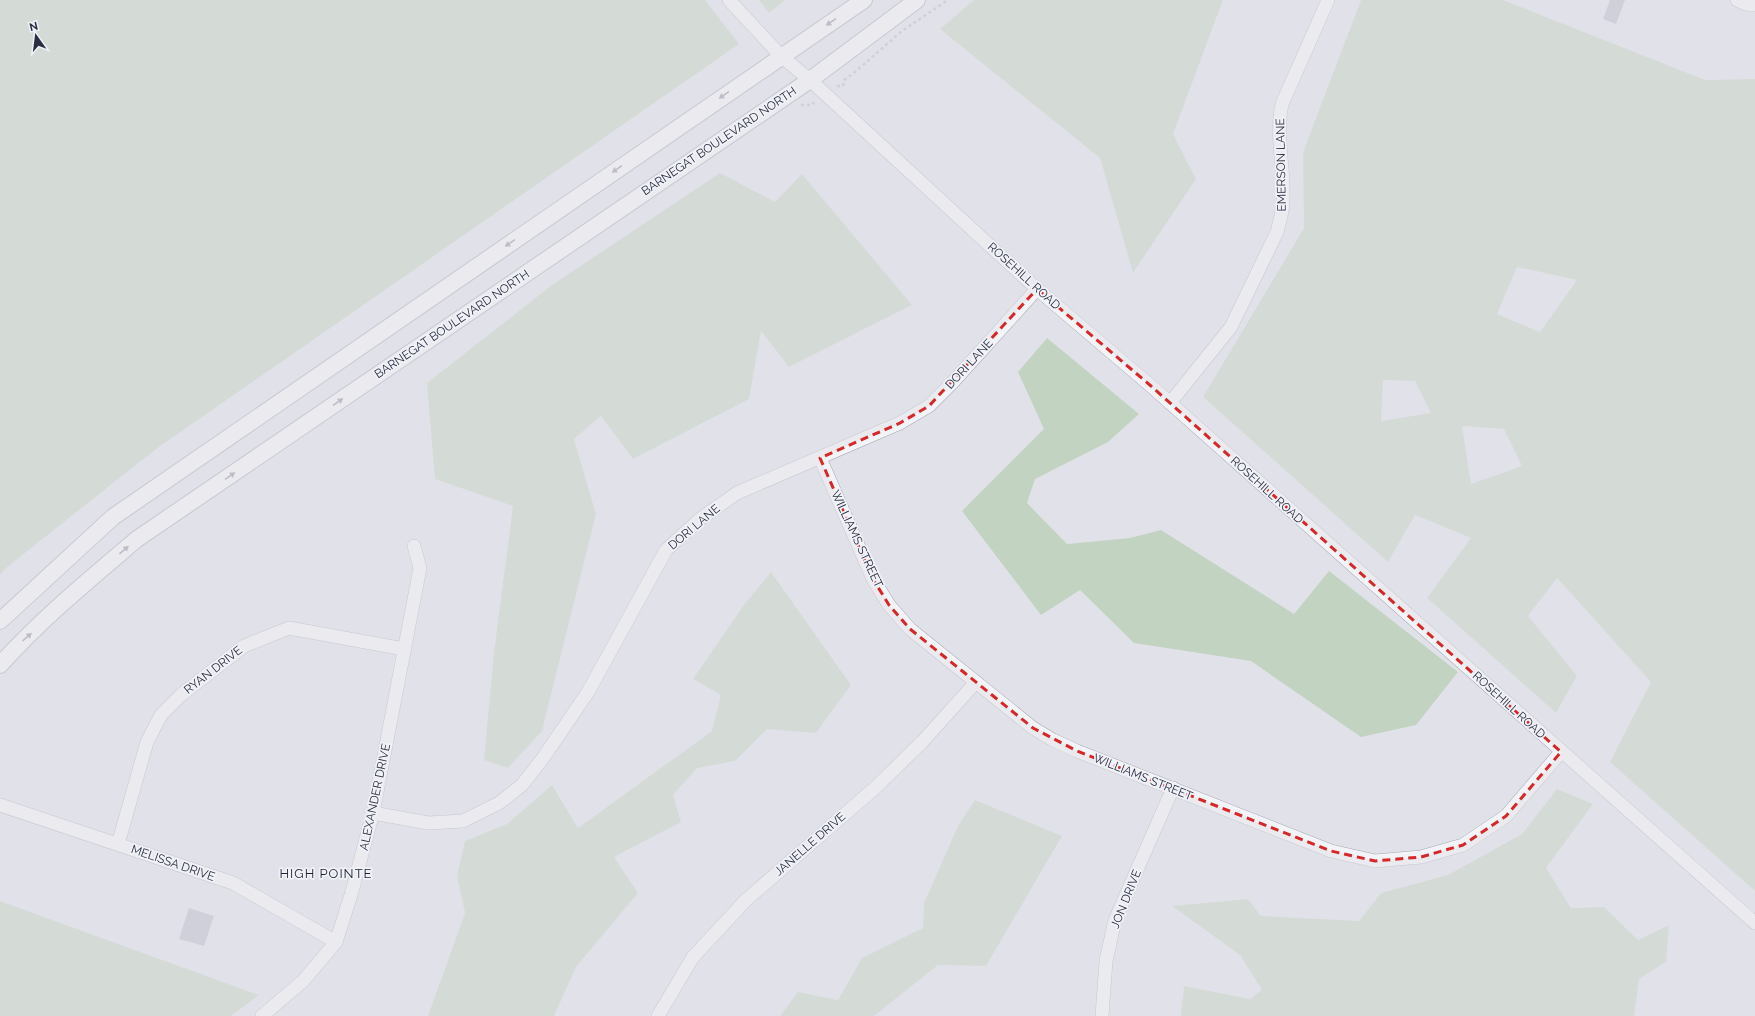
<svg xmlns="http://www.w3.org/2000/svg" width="1755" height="1016" viewBox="0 0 1755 1016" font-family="Raleway,sans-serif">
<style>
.green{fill:#c3d3c2;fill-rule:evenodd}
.building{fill:#b8bbc6}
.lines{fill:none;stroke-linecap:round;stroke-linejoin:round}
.minor-casing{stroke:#a6a8b3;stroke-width:14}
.tertiary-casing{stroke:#a6a8b3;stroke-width:18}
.path{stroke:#babdc4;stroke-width:2.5;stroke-dasharray:3 3;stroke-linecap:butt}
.minor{stroke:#f3f4f7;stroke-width:13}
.tertiary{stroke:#f3f4f7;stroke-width:16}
.oneway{fill:#8e919c}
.marked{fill:none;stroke:#d62828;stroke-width:3;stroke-dasharray:8 5;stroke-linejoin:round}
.labels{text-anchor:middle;stroke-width:3.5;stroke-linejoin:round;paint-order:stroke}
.street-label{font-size:12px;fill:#292e41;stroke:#f0f2f7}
.neighbourhood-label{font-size:13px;letter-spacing:1px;fill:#1b1f31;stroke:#f0f2f7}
</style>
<rect width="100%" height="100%" fill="#e1e2e9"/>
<!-- green -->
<g class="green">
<path d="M0 0H705L739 44 156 449 6 568 0 575Z"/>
<path d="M759 0H785L769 13Z"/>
<path d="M974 0H1223L1173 134 1196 179 1133 273 1100 158 940 29Z"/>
<path d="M1361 0H1503L1705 80 1755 79V891L1610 762 1651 682 1557 578 1528 616 1577 676 1556 713 1427 598 1471 538 1415 515 1388 562 1203 397 1304 228 1303 152ZM1517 267 1577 280 1540 332 1497 314ZM1383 380 1415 381 1431 413 1381 421ZM1462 426 1504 429 1522 466 1471 484Z"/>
<path d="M720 173 775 202 802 174 912 305 789 367 761 331 749 399 633 459 601 416 574 439 596 514 542 731 508 768 484 760 494 652 513 506 435 479 427 383 552 285Z"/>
<path d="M1047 338 1139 414 1108 442 1035 479 1027 503 1067 544 1130 538 1161 530 1294 614 1329 571 1458 672 1416 725 1361 737 1251 661 1134 643 1080 590 1041 615 962 511 1044 429 1018 372Z"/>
<path d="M771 572 851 685 816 733 767 729 735 761 697 768 673 795 681 822 614 857 638 893 576 967 554 1016H428L465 913 457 876 465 841 507 824 552 785 578 828 712 731 721 695 693 679 744 605Z"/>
<path d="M1557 789 1593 804 1546 868 1571 908 1604 907 1638 940 1669 925 1666 962 1639 979 1634 1016H1181L1184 986 1250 999 1262 990 1240 955 1172 906 1248 899 1261 916 1359 921 1381 893 1448 875 1522 834Z"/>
<path d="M975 800 1062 836 986 966 938 965 874 1016H780L798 992 838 1000 862 958 923 928 924 903 958 826Z"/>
<path d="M0 901 259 995 231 1016H0Z"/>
</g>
<!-- building -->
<g class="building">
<path d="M1610 0H1625L1616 24 1603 19Z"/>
<path d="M189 908 214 916 204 946 179 939Z"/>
</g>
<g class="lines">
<defs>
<g id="minor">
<path d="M729 0 781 56 810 80 1037 289 1151 386 1755 923"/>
<path d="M1737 0 1746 4 1755 5"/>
<path d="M1170 403 1231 327 1277 232C1280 221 1283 211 1283 201 1285 169 1275 136 1282 104L1328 0"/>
<path d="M820 458 873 579 889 605 910 629 1033 728 1053 740 1077 751 1331 851 1375 861 1421 857 1463 845 1506 816 1561 752"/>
<path d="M0 805 233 883 336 942"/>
<path d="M373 813 428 823 463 821 499 803 522 785 543 758 588 692 666 550 700 519 737 493 900 423 929 406 953 382 1037 289"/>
<path d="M118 844 147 742 161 715 181 695 244 646 289 628 404 649"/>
<path d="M262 1016 303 981 336 942 351 895 373 813 420 568 414 546"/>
<path d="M658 1016 693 957 746 900 876 787 923 741 976 682"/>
<path d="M1102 1016 1106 961 1115 920 1173 788"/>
</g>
<g id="tertiary">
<path d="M0 621 113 517 864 0"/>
<path d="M0 665C41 619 90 579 137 539L810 80 917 0"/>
</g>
</defs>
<!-- minor casing -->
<use href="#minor" class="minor-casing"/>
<!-- tertiary casing -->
<use href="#tertiary" class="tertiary-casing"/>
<!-- path -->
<g class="path">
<path d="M837 86H843L844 80 855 72 902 31 948 0"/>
<path d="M801 105H812L814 102"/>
</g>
<!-- minor -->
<use href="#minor" class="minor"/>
<!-- tertiary -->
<use href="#tertiary" class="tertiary"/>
</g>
<!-- one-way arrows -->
<defs><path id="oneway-solid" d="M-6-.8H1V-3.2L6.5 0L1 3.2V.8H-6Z"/></defs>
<g class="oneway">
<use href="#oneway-solid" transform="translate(831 22) rotate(146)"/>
<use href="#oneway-solid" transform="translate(724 95) rotate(145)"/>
<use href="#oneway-solid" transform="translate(617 169) rotate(145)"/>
<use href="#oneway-solid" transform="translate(510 243) rotate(145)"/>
<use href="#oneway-solid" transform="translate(338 402) rotate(-34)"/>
<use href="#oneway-solid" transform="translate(230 476) rotate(-34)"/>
<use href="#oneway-solid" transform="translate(124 550) rotate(-40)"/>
<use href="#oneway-solid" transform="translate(27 637) rotate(-42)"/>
</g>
<!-- marked area -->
<path d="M0 0H1755V1016H0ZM1037 289 1151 386 1561 752 1506 816 1463 845 1421 857 1375 861 1331 851 1077 751 1033 728 910 629 889 605 873 579 820 458 900 423 929 406Z" fill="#e1e2e9" fill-opacity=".55" fill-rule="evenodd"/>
<path class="marked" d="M1037 289 1151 386 1561 752 1506 816 1463 845 1421 857 1375 861 1331 851 1077 751 1033 728 910 629 889 605 873 579 820 458 900 423 929 406Z"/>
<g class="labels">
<!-- street labels -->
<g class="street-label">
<text transform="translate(719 141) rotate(-34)" y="4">BARNEGAT BOULEVARD NORTH</text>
<text transform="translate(1281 165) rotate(-91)" y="4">EMERSON LANE</text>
<text transform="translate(1024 276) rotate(42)" y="4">ROSEHILL ROAD</text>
<text transform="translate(452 324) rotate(-34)" y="4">BARNEGAT BOULEVARD NORTH</text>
<text transform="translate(969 364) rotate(-47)" y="4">DORI LANE</text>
<text transform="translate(1267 490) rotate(42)" y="4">ROSEHILL ROAD</text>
<text transform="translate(694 527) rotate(-40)" y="4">DORI LANE</text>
<text transform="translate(857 539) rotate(65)" y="4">WILLIAMS STREET</text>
<text transform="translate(213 670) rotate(-38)" y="4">RYAN DRIVE</text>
<text transform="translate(1509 705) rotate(42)" y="4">ROSEHILL ROAD</text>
<text transform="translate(1143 777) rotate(22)" y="4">WILLIAMS STREET</text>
<text transform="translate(375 797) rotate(-78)" y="4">ALEXANDER DRIVE</text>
<text transform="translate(810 844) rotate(-41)" y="4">JANELLE DRIVE</text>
<text transform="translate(173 863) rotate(19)" y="4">MELISSA DRIVE</text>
<text transform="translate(1126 899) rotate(-68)" y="4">JON DRIVE</text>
</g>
<!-- neighbourhood labels -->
<g class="neighbourhood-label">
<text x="326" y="878">HIGH POINTE</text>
</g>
</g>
<!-- north arrow -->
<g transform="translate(36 36) rotate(346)" stroke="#f0f2f7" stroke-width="3" paint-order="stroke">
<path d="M0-3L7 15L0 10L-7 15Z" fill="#292e41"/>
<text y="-6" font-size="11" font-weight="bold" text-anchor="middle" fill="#292e41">N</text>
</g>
</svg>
